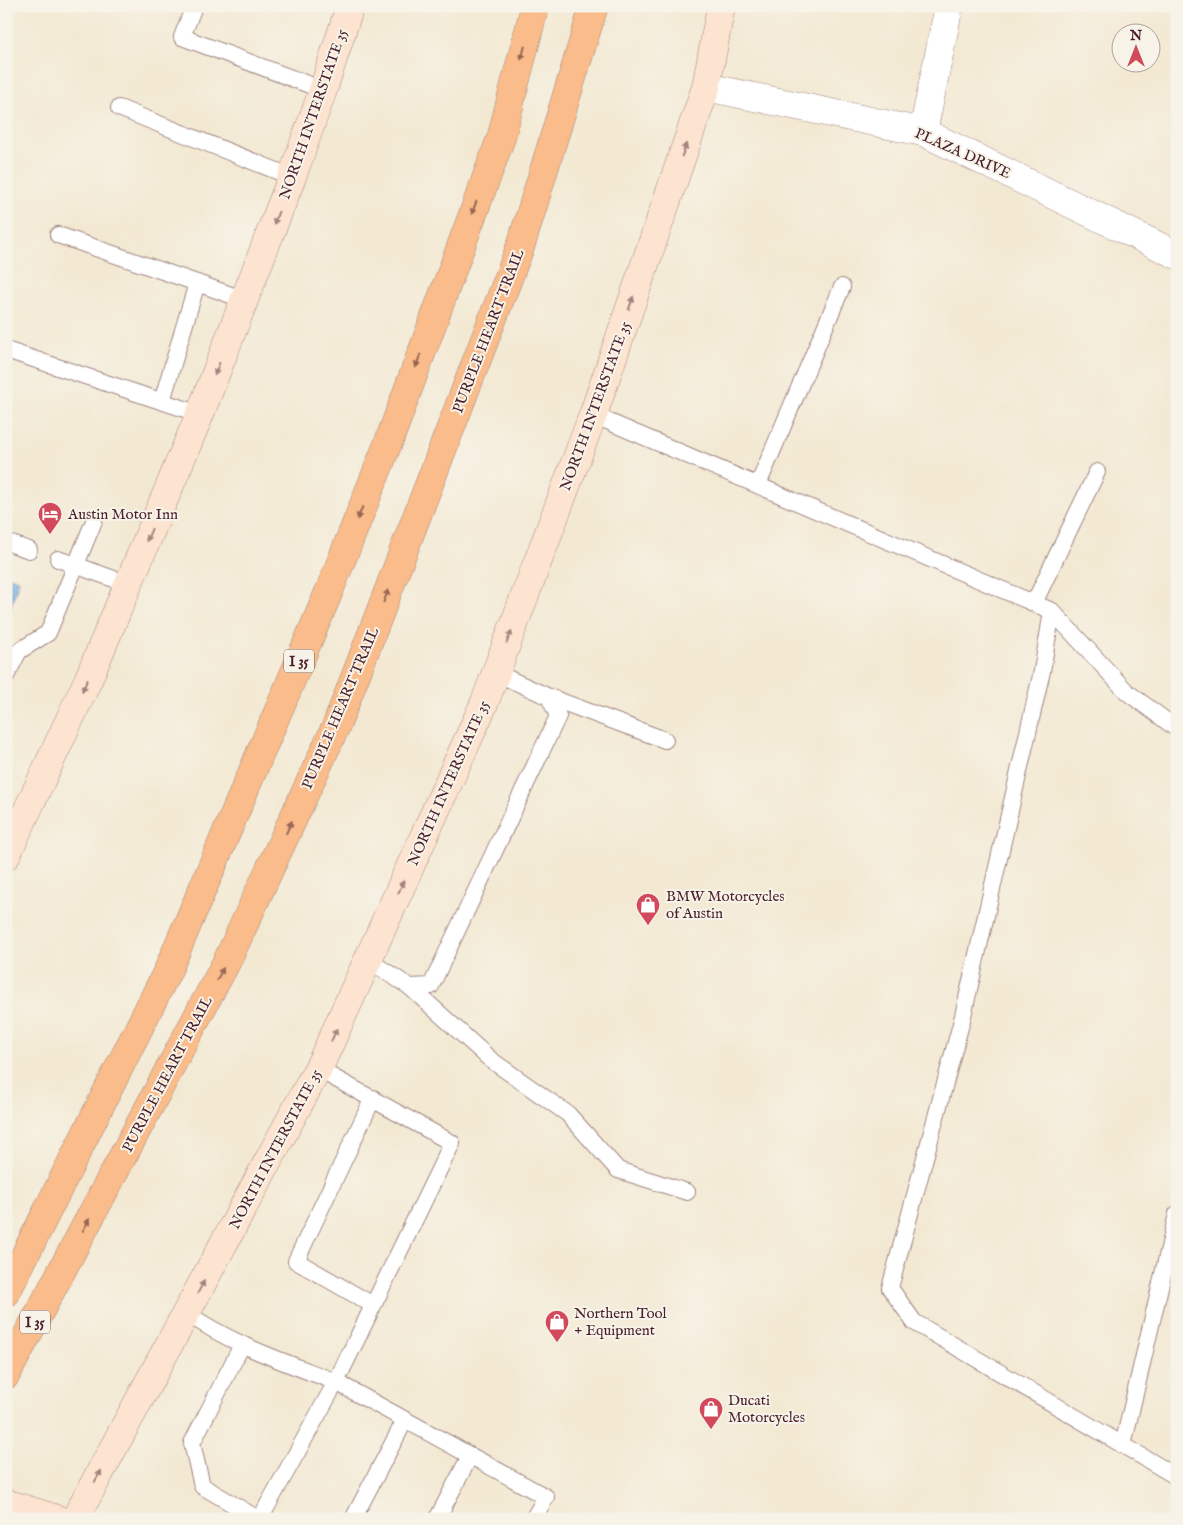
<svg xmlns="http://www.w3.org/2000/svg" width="1183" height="1525" viewBox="0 0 1183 1525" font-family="'IM FELL English',serif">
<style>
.water{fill:#70a7de;stroke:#5d6384}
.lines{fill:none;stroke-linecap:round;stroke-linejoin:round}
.lane-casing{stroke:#9e847f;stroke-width:18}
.street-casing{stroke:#9e847f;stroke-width:29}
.secondary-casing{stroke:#9e847f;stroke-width:29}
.highway-casing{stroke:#9e847f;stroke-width:29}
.lane{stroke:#fff;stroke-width:16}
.street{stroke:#fff;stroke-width:28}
.secondary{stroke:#fde4d0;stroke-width:28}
.highway{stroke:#f9bc8a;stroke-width:28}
.oneway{fill:#996656}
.oneway2{fill:#a4827e}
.labels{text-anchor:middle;stroke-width:4;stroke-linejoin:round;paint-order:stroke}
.shield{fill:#f7f3e8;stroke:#7e5f64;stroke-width:1}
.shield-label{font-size:14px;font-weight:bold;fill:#4a1f2b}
.street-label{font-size:15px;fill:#4a1f2b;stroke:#f7f3e8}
.poi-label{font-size:15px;fill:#4a1f2b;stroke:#f7f3e8;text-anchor:start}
</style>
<rect width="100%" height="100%" fill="#f7f3e8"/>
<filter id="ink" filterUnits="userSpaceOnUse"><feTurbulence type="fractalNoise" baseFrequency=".02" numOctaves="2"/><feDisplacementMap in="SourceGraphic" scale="10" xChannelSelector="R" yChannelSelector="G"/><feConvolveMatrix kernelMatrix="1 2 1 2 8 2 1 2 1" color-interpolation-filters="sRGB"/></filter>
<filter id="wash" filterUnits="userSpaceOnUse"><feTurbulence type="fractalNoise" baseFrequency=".0096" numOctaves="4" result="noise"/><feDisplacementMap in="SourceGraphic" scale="20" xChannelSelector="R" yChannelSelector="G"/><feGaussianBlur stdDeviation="1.12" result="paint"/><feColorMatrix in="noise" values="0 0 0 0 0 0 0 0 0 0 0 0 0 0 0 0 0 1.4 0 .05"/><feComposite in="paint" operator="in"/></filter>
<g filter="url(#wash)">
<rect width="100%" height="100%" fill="#f3e9d3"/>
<!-- water -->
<path class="water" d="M6 576 19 580 10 610 6 609Z"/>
</g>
<g filter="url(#ink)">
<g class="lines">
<defs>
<g id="lane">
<path d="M194 6 182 37 323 90"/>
<path d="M119 108 292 177"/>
<path d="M58 235 197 283"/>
<path d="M6 350 200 414"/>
<path d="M162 401 197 283 245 300"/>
<path d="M593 415 1052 611 1127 692 1177 729"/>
<path d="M758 485 842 287"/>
<path d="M6 542 29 550"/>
<path d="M58 559 128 584"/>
<path d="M1034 603 1097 472"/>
<path d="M1052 611 1042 671 962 1020 890 1288 914 1322 1177 1477"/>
<path d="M6 676 19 651 48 633 94 521"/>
<path d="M549 697 665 740"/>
<path d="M368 960 410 987 431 986 558 716 549 697 496 673"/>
<path d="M410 987 491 1060 568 1114 618 1170 687 1192"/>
<path d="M318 1069 452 1143 336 1382 546 1497 533 1519"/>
<path d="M373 1098 296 1261 373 1305"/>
<path d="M187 1313C232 1345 285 1362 336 1382L260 1519"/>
<path d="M242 1345 192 1443 202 1486 258 1519"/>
<path d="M1123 1445 1177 1214"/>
<path d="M353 1519 405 1420"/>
<path d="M437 1519 470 1456"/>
</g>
<g id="street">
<path d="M706 87 923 132 1177 255"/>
<path d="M923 132 949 6"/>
</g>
<g id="secondary">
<path d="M6 856 88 680 200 414 292 177 323 90 350 6"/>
<path d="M6 1503 57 1519"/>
<path d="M75 1519 321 1063 484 704 593 415 706 87 721 6"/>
</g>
<g id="highway">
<path d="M6 1293 168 970 328 594 389 441 501 138 535 6"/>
<path d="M6 1375 227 961 337 724 521 245 594 6"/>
</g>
</defs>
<!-- lane casing -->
<use href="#lane" class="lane-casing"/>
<!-- street casing -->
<use href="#street" class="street-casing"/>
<!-- secondary casing -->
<use href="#secondary" class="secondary-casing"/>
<!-- highway casing -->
<use href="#highway" class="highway-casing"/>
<!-- lane -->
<use href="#lane" class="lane"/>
<!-- street -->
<use href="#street" class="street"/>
<!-- secondary -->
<use href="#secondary" class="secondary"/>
<!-- highway -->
<use href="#highway" class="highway"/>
</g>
<!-- one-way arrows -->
<defs><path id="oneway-solid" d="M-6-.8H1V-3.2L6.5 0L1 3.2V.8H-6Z" transform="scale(1.25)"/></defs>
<g class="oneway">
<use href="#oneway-solid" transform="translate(523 53) rotate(105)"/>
<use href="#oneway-solid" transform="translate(474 208) rotate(110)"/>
<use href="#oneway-solid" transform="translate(418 361) rotate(110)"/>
<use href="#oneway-solid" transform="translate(360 513) rotate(112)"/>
<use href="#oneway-solid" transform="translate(386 596) rotate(-69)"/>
<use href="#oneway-solid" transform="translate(289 827) rotate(-65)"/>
<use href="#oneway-solid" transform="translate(220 974) rotate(-62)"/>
<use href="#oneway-solid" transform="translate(86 1225) rotate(-62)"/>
</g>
<g class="oneway2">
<use href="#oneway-solid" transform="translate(684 150) rotate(-71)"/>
<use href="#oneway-solid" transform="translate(276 218) rotate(111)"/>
<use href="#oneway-solid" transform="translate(631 303) rotate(-71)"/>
<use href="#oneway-solid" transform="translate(217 369) rotate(111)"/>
<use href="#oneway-solid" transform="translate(149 535) rotate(113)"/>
<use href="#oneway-solid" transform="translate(509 637) rotate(-69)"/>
<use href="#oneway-solid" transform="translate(85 685) rotate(114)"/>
<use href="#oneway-solid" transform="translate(401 887) rotate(-66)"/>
<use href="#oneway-solid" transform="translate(334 1035) rotate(-66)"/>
<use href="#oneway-solid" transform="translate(201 1287) rotate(-62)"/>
<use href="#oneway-solid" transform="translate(98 1476) rotate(-61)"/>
</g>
</g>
<!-- icons -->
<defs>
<symbol id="hotel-pin" viewBox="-11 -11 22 30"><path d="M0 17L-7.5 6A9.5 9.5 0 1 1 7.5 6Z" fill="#d1495b" stroke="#f7f3e8"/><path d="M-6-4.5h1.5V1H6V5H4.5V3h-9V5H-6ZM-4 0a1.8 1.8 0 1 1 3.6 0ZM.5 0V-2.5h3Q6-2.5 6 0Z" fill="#fff"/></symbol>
<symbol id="shop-pin" viewBox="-11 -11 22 30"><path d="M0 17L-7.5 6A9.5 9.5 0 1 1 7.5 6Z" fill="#d1495b" stroke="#f7f3e8"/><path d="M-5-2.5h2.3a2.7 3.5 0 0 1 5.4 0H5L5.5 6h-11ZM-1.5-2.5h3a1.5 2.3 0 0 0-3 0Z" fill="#fff"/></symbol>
</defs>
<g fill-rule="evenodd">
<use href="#hotel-pin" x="36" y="500" width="28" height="38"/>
<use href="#shop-pin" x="634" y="891" width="28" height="38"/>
<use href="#shop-pin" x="543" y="1308" width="28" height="38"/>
<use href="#shop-pin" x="697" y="1395" width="28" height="38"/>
</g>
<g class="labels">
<!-- shield labels -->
<g class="shield">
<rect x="284" y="649.5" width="30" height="23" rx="4"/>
<rect x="20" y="1310.5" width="30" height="23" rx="4"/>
</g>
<g class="shield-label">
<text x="299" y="666">I 35</text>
<text x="35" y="1327">I 35</text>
</g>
<!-- street labels -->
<g class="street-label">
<text transform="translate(313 114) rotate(-71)" y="5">NORTH INTERSTATE 35</text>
<text transform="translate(963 153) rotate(24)" y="5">PLAZA DRIVE</text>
<text transform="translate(488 331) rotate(-69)" y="5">PURPLE HEART TRAIL</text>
<text transform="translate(595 406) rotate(-70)" y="5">NORTH INTERSTATE 35</text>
<text transform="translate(340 708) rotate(-67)" y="5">PURPLE HEART TRAIL</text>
<text transform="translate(448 783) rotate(-66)" y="5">NORTH INTERSTATE 35</text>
<text transform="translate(167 1074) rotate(-62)" y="5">PURPLE HEART TRAIL</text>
<text transform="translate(275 1149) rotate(-62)" y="5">NORTH INTERSTATE 35</text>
</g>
<!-- poi labels -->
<g class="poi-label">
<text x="68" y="519">Austin Motor Inn</text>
<text x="666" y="901">BMW Motorcycles<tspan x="666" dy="17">of Austin</tspan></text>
<text x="574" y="1318">Northern Tool<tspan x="574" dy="17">+ Equipment</tspan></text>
<text x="728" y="1405">Ducati<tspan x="728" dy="17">Motorcycles</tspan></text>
</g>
</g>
<!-- margin -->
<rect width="1183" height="1525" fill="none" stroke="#f7f3e8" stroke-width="25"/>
<!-- north arrow -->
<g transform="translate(1136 48)"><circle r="24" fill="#f7f3e8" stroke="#b29e9c"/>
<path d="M0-4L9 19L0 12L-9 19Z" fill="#d1495b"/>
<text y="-8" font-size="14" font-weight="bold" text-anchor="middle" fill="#4a1f2b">N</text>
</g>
</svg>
